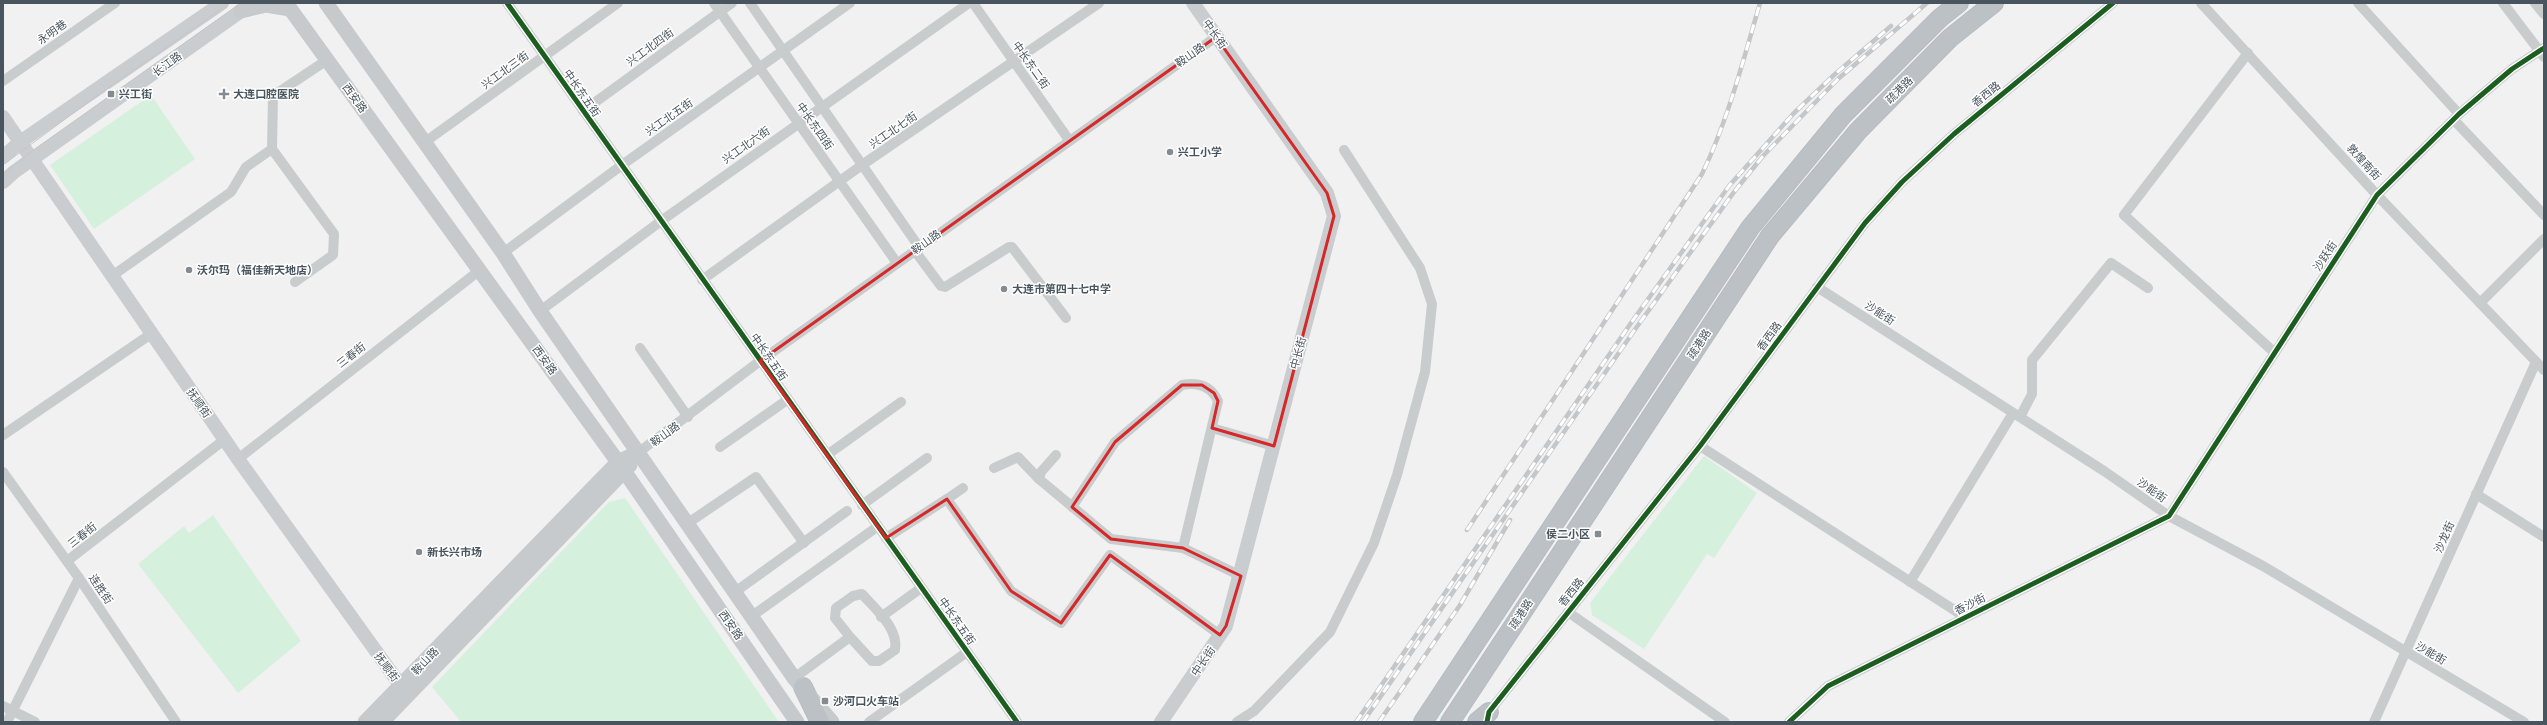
<svg xmlns="http://www.w3.org/2000/svg" width="2547" height="725" viewBox="0 0 2547 725" font-family="'DejaVu Sans','Noto Sans SC',sans-serif">
<style>
.green{fill:#d6f0de}
.lines{fill:none;stroke-linecap:round;stroke-linejoin:round}
.highway-casing{stroke:#b6bcc1;stroke-width:20}
.street{stroke:#c9cccd;stroke-width:10}
.secondary{stroke:#cacdd0;stroke-width:14}
.primary{stroke:#c6cacd;stroke-width:15}
.highway{stroke:#bbc1c5;stroke-width:18}
.tram{stroke:#c5c6c8;stroke-width:1}
.rail-casing{stroke:#c5c6c8;stroke-width:4.5}
.rail{stroke:#fff;stroke-width:3;stroke-dasharray:9;stroke-linecap:butt}
.cycleway-casing{stroke:#fff;stroke-width:8}
.cycleway{stroke:#1b5e20;stroke-width:5}
.marked{fill:none;stroke:#d62828;stroke-width:3;stroke-linejoin:round}
.poi-dot{fill:#848c91;stroke:#fff;stroke-width:1.5}
.labels{text-anchor:middle;stroke-width:3;stroke-linejoin:round;paint-order:stroke}
.street-label{font-size:11px;fill:#48555e;stroke:#fff}
.poi-label{font-size:11px;font-weight:bold;fill:#48555e;stroke:#fff;text-anchor:start}
</style>
<rect width="100%" height="100%" fill="#f2f1f1"/>
<!-- green -->
<g class="green">
<path d="M151 95 195 159 94 229 50 165Z"/>
<path d="M1704 456 1757 493 1714 558 1707 554 1644 649 1592 615 1590 603Z"/>
<path d="M625 498 779 722H461L432 687 609 502Z"/>
<path d="M213 515 301 641 238 693 138 564 184 526 189 533Z"/>
</g>
<g class="lines">
<defs>
<g id="highway">
<path d="M803 687 820 722"/>
<path d="M1423 722 1750 228 1843 115 1940 18 1959 3"/>
<path d="M1450 722 1770 236 1858 131 1950 38 1994 3"/>
<path d="M1477 722 1489 712"/>
</g>
</defs>
<!-- highway casing -->
<use href="#highway" class="highway-casing"/>
<!-- street -->
<g class="street">
<path d="M507 3 1017 722"/>
<path d="M714 3 897 263"/>
<path d="M750 3 919 247"/>
<path d="M973 3 1069 140"/>
<path d="M2201 3 2377 195 2544 370"/>
<path d="M2358 3 2459 114"/>
<path d="M2503 3 2544 57"/>
<path d="M2535 3 2544 14"/>
<path d="M2248 53 2124 215 2275 353"/>
<path d="M3 81 115 3"/>
<path d="M583 111 732 3"/>
<path d="M2454 120 2544 215"/>
<path d="M425 142 618 3"/>
<path d="M272 149 334 234 333 255 295 282"/>
<path d="M915 251 941 286 945 287 1009 247H1012L1066 318"/>
<path d="M503 253 622 165 850 3"/>
<path d="M112 276 231 192 246 167 272 149 273 96 327 60"/>
<path d="M702 280 862 165 1099 3"/>
<path d="M1817 287 2104 471 2169 516 2263 566 2524 722"/>
<path d="M2480 303 2544 239"/>
<path d="M540 311 661 221 969 3"/>
<path d="M640 348 688 417"/>
<path d="M2020 417 2032 394V360L2111 263 2148 288"/>
<path d="M1212 428 1274 446"/>
<path d="M3 435 151 334"/>
<path d="M1700 446 1965 617"/>
<path d="M720 447 787 400"/>
<path d="M639 452 760 361 1216 37"/>
<path d="M827 455 901 402"/>
<path d="M1056 455 1041 472 1039 479 1111 539 1183 548 1218 401C1211 386 1198 382 1182 385L1115 442 1072 507"/>
<path d="M238 459 480 270"/>
<path d="M994 468 1018 457 1039 479"/>
<path d="M3 472 79 578 176 722"/>
<path d="M2476 494 2544 537"/>
<path d="M947 499 963 488"/>
<path d="M862 505 927 458"/>
<path d="M688 523 756 477 804 543"/>
<path d="M886 538 947 499 1011 591 1061 623 1110 555 1220 635"/>
<path d="M1183 548 1241 576"/>
<path d="M67 561 224 440"/>
<path d="M1910 582 2013 413"/>
<path d="M735 592 847 511"/>
<path d="M1568 612 1725 722"/>
<path d="M752 616 877 527"/>
<path d="M881 617 921 588"/>
<path d="M794 678 850 637 872 661H879L895 650C899 628 875 609 862 594L853 596 836 608 835 618 850 637"/>
<path d="M3 706 35 722"/>
<path d="M1488 717 1489 712 1700 446 1865 223 1902 182 1954 134 2113 3"/>
<path d="M7 722 79 578"/>
<path d="M869 722 967 652"/>
<path d="M1237 722 1254 711 1330 632 1374 543 1397 475 1425 372 1432 304 1420 268 1344 150"/>
<path d="M1789 722 1828 686 2169 516 2377 195 2459 114 2512 69 2544 48"/>
<path d="M2374 722 2536 362"/>
</g>
<!-- secondary -->
<g class="secondary">
<path d="M3 117 238 459 401 686"/>
<path d="M3 157 20 142 222 3"/>
<path d="M3 182 14 172 251 4"/>
<path d="M1161 722 1226 626 1334 216 1327 193 1193 3"/>
</g>
<!-- primary -->
<g class="primary">
<path d="M286 3 618 462 797 722"/>
<path d="M326 3 503 253 540 311 794 678 832 722"/>
<path d="M241 11 266 5 290 9"/>
<path d="M365 722 618 462 639 452"/>
<path d="M382 722 630 465"/>
</g>
<!-- highway -->
<use href="#highway" class="highway"/>
<!-- tram -->
<g class="tram">
<path d="M3 165 95 97 230 3"/>
<path d="M3 175 28 154 241 3"/>
</g>
<defs>
<g id="rail">
<path d="M1467 530 1702 174C1728 120 1743 61 1760 3"/>
<path d="M1356 722 1631 323 1729 186 1794 113 1834 75 1891 26"/>
<path d="M1363 722 1636 328 1734 192 1763 156 1838 79 1927 3"/>
<path d="M1379 722 1460 605 1510 520"/>
</g>
</defs>
<!-- rail casing -->
<use href="#rail" class="rail-casing"/>
<!-- rail -->
<use href="#rail" class="rail"/>
<defs>
<g id="cycleway">
<path d="M507 3 1017 722"/>
<path d="M1487 722 1489 712 1700 446 1865 223 1902 182 1954 134 2113 3"/>
<path d="M1789 722 1828 686 2169 516 2377 195 2459 114 2512 69 2544 48"/>
</g>
</defs>
<!-- cycleway casing -->
<use href="#cycleway" class="cycleway-casing"/>
<!-- cycleway -->
<use href="#cycleway" class="cycleway"/>
</g>
<!-- marked area -->
<path class="marked" d="M1216 37 1327 193 1334 216 1274 446 1212 428 1218 401 1214 393 1202 385H1182L1115 442 1072 507 1111 539 1183 548 1241 576 1226 626 1220 635 1110 555 1061 623 1011 591 947 499 886 538 760 361Z"/>
<!-- markers -->
<g class="poi-dot">
<rect x="107" y="90" width="8" height="8" rx="2"/>
<path d="M222 88h4v4h4v4h-4v4h-4v-4h-4v-4h4z"/>
<circle cx="1170" cy="152" r="4"/>
<circle cx="189" cy="270" r="4"/>
<circle cx="1004" cy="289" r="4"/>
<rect x="1594" y="530" width="8" height="8" rx="2"/>
<circle cx="419" cy="552" r="4"/>
<rect x="821" y="697" width="8" height="8" rx="2"/>
</g>
<g class="labels">
<!-- street labels -->
<g class="street-label">
<text transform="translate(52 32) rotate(-35)" y="4">永明巷</text>
<text transform="translate(1215 34) rotate(55)" y="4">中长街</text>
<text transform="translate(650 47) rotate(-36)" y="4">兴工北四街</text>
<text transform="translate(1190 55) rotate(-35)" y="4">鞍山路</text>
<text transform="translate(167 64) rotate(-36)" y="4">长江路</text>
<text transform="translate(1031 65) rotate(55)" y="4">中长东二街</text>
<text transform="translate(505 70) rotate(-36)" y="4">兴工北三街</text>
<text transform="translate(1899 90) rotate(-45)" y="4">疏港路</text>
<text transform="translate(582 93) rotate(55)" y="4">中长东五街</text>
<text transform="translate(1986 94) rotate(-39)" y="4">香西路</text>
<text transform="translate(355 98) rotate(54)" y="4">西安路</text>
<text transform="translate(669 117) rotate(-35)" y="4">兴工北五街</text>
<text transform="translate(815 126) rotate(55)" y="4">中长东四街</text>
<text transform="translate(893 130) rotate(-34)" y="4">兴工北七街</text>
<text transform="translate(746 145) rotate(-35)" y="4">兴工北六街</text>
<text transform="translate(2364 162) rotate(48)" y="4">敦煌南街</text>
<text transform="translate(926 242) rotate(-36)" y="4">鞍山路</text>
<text transform="translate(2325 256) rotate(-57)" y="4">沙跃街</text>
<text transform="translate(1880 313) rotate(33)" y="4">沙能街</text>
<text transform="translate(1769 336) rotate(-54)" y="4">香西路</text>
<text transform="translate(1699 344) rotate(-57)" y="4">疏港路</text>
<text transform="translate(1298 353) rotate(-75)" y="4">中长街</text>
<text transform="translate(351 355) rotate(-38)" y="4">三春街</text>
<text transform="translate(769 357) rotate(55)" y="4">中长东五街</text>
<text transform="translate(545 360) rotate(54)" y="4">西安路</text>
<text transform="translate(199 403) rotate(55)" y="4">抚顺街</text>
<text transform="translate(665 434) rotate(-36)" y="4">鞍山路</text>
<text transform="translate(2152 490) rotate(35)" y="4">沙能街</text>
<text transform="translate(82 535) rotate(-38)" y="4">三春街</text>
<text transform="translate(2444 537) rotate(-66)" y="4">沙龙街</text>
<text transform="translate(101 589) rotate(56)" y="4">连胜街</text>
<text transform="translate(1571 592) rotate(-51)" y="4">香西路</text>
<text transform="translate(1970 604) rotate(-27)" y="4">香沙街</text>
<text transform="translate(1521 614) rotate(-57)" y="4">疏港路</text>
<text transform="translate(957 621) rotate(55)" y="4">中长东五街</text>
<text transform="translate(731 625) rotate(55)" y="4">西安路</text>
<text transform="translate(2431 653) rotate(31)" y="4">沙能街</text>
<text transform="translate(425 661) rotate(-46)" y="4">鞍山路</text>
<text transform="translate(1203 661) rotate(-56)" y="4">中长街</text>
<text transform="translate(387 667) rotate(54)" y="4">抚顺街</text>
</g>
<!-- poi labels -->
<g class="poi-label">
<text x="119" y="98">兴工街</text>
<text x="233" y="98">大连口腔医院</text>
<text x="1178" y="156">兴工小学</text>
<text x="197" y="274">沃尔玛（福佳新天地店）</text>
<text x="1012" y="293">大连市第四十七中学</text>
<text x="1590" y="538" text-anchor="end">侯二小区</text>
<text x="427" y="556">新长兴市场</text>
<text x="833" y="705">沙河口火车站</text>
</g>
</g>
<!-- border -->
<rect width="2547" height="725" fill="none" stroke="#48555e" stroke-width="8"/>
</svg>
